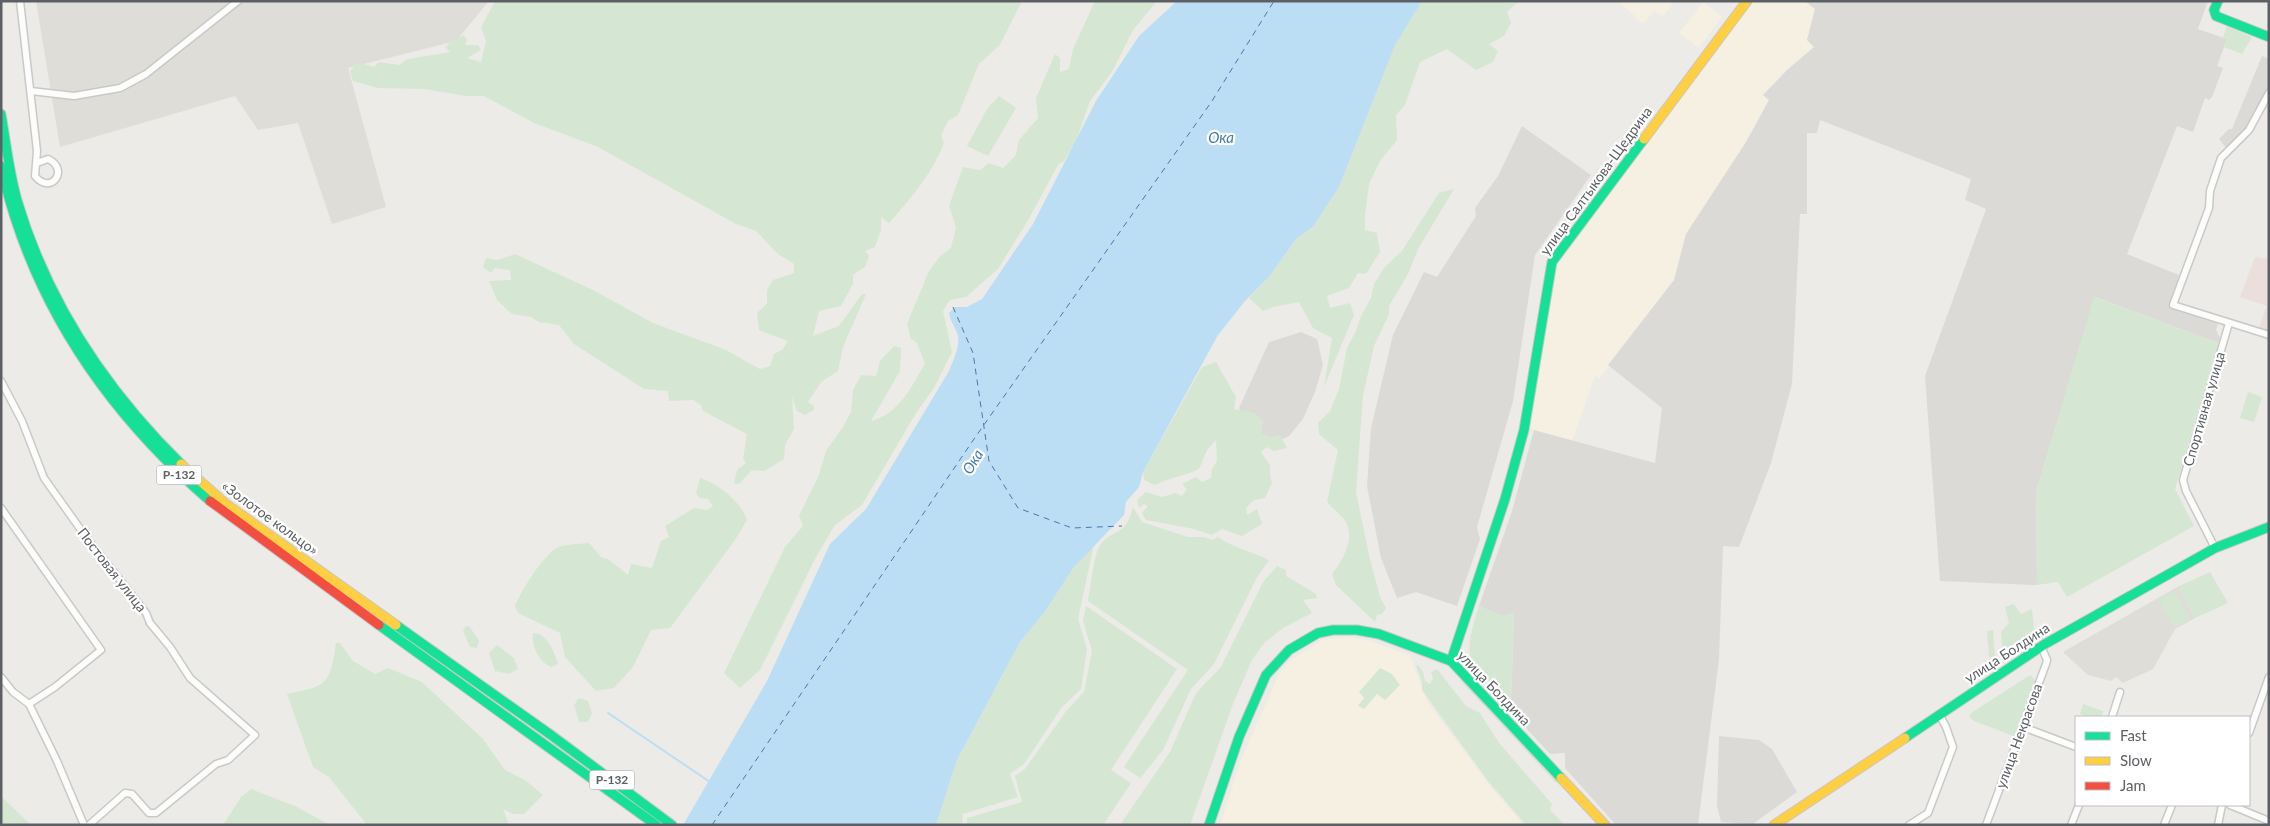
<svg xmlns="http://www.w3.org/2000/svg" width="2270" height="826" viewBox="0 0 2270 826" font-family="Lato,sans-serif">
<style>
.commercial{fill:#f5f0e1}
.industrial{fill:#dcdad7}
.education{fill:#dfddd7}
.medical{fill:#ebdfdc}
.green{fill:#d5e7d3}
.water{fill:#bcdef5}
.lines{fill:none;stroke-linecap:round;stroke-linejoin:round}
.stream{stroke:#bcdef5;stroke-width:2}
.ferry{stroke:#4679ac;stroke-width:1;stroke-dasharray:6 5;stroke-linecap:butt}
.street-casing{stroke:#c8c9c9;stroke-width:9}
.fast-casing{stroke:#c7c7c7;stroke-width:11}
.slow-casing{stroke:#c7c7c7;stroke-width:11}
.jam-casing{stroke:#c7c7c7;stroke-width:11}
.street{stroke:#fcfcfb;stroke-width:6}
.fast{stroke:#16e098;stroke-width:9}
.slow{stroke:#ffcf43;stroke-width:9}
.jam{stroke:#f24e42;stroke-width:9}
.labels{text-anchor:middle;stroke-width:4.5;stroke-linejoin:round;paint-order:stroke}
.shield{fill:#fff;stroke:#8d9092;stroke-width:1}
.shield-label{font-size:12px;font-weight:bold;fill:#5c6064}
.street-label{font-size:14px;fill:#5c6064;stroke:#fff}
.water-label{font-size:15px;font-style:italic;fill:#4679ac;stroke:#fff}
</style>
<rect width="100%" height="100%" fill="#ecebe7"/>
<!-- commercial -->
<g class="commercial">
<path d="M1618 1H1675L1663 17 1654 11 1643 24Z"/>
<path d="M1753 1H1805L1815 9 1807 40 1815 47 1787 70 1763 95 1769 100 1746 142 1686 234 1674 280 1600 378 1595 376 1572 442 1534 430 1530 428 1552 271 1555 263Z"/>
<path d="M1703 2 1722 17 1699 48 1679 33Z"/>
<path d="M1348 637 1363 639 1410 655 1427 702 1487 782 1523 825H1220L1241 760 1280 672 1292 659 1324 639Z"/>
</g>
<!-- industrial -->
<g class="industrial">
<path d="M1805 1H2208L2198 29 2227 39 2217 66 2223 68 2212 97 2209 100 2205 98 2193 132 2177 126 2127 254 2179 275 2169 308 2218 324 2216 330 2220 338 2218 343 2095 297 2036 492 2037 585 1940 581 1925 376 1986 209 1965 200 1971 179 1820 120 1817 133H1807V214H1800L1792 384 1771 463 1739 547 1723 546 1719 659 1698 825H1616L1565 768V753L1550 754 1526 728V717L1514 705V702L1511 701 1514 613 1501 616 1479 606 1512 511 1534 430 1655 463 1662 408 1608 365 1674 280 1686 234 1746 142 1769 100 1763 95 1787 70 1814 47 1807 40 1815 9Z"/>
<path d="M2262 56 2269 59V87L2247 129 2230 144 2227 149 2219 139 2229 129H2232Z"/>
<path d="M1522 126 1591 175 1535 255 1513 401 1477 527 1480 539 1457 606 1416 592 1397 598 1381 558 1367 486 1371 428 1393 335 1424 272 1437 277 1476 216 1475 208 1498 176Z"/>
<path d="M1301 332 1317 339 1323 365 1315 392 1303 419 1289 436 1278 441H1265L1241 418 1239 408 1269 342Z"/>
<path d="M1719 736 1759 740 1772 749 1797 792 1753 824 1721 822 1717 806Z"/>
</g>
<!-- education -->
<g class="education">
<path d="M36 1H489L456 41 348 68 386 207 332 224 298 123 258 130 235 96 60 147Z"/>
<path d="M2179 586 2195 618 2175 629 2153 669 2123 683 2116 677 2111 681 2088 675 2063 652Z"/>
</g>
<!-- medical -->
<path class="medical" d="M2255 257 2269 259V331L2259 328 2267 306 2240 297Z"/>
<!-- green -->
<g class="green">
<path d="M495 1H1022L1000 45 979 64 958 115 948 121 941 136 944 143C932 174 911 198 889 223L881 217V230L875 247 865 251 869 256 865 267 853 275V284L841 306 819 311 813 336 839 326 862 294H866L843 347 838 371 821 382 808 402 814 406V410L805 415 797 411 792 397 794 429 785 445 784 459 764 471 752 470 739 484 734 483 737 470 746 463 743 459 747 434 703 411 701 405 693 400 669 401 668 391 644 389 574 344 559 325 539 322 531 317 512 314 497 300 489 281 511 280 510 270 495 268 491 273 483 267 486 258 498 260 515 254 593 290 653 323 726 350 760 369 770 366 774 354 782 350 788 341 759 330 757 313 767 304V290L773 280 794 273V264L778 254 756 231 736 224 598 147 534 123 484 96H466L424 89 378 88 353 81 350 71 358 62 374 67 379 62 399 65 408 59 451 52 445 48 451 41 464 35 467 40 465 45H478L481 50 467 58 481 62 486 41 481 27Z"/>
<path d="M1095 1H1157L1133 30 1112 72 1090 101 1076 141 1064 161 1058 165 1027 222 998 269 966 297 950 300 943 311 952 352 934 388 916 413 862 505 835 525 816 557 760 670 740 688 724 673 785 547 803 526 799 516 819 475 826 451 843 427 851 412 853 390 861 375 876 376 880 361 894 346 901 348 900 371 871 421C899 414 911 387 925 364L917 343 911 339 907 324 929 271 940 256 951 248 956 227 949 206 963 167 980 170 989 163 1003 168 1016 155 1019 140 1038 118 1036 98 1055 54 1060 58V72L1069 69 1073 49Z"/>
<path d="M1422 1 1517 3 1507 12 1511 23 1504 36 1489 44 1498 51 1493 62 1476 70 1447 49 1420 62 1405 105 1396 115 1397 140 1380 161 1369 184 1365 216V230L1377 233 1380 252 1366 274 1358 273 1349 288 1327 296 1330 308 1350 303 1354 315 1324 387 1332 338 1313 328 1299 302 1273 307 1263 311 1249 298 1269 277 1296 239 1313 227 1339 187 1395 44Z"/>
<path d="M2227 26 2252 37 2242 54 2224 47 2227 39 2223 37Z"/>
<path d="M999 96 1016 108 988 156 967 146 987 109Z"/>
<path d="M1454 189 1418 249 1408 274 1389 306V314L1374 346 1363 395 1356 492 1369 555 1380 597 1386 608 1382 614 1377 615 1375 622 1336 585 1332 574C1343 560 1357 536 1344 519 1339 513 1332 508 1327 502L1338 450 1319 434 1318 423 1330 411 1339 389 1347 348 1356 331 1361 316 1371 298 1374 284 1384 268 1402 251 1439 193Z"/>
<path d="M2094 297 2218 343 2175 489 2194 526 2067 597 2058 582 2037 585 2036 492Z"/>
<path d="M1216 362 1236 397 1234 409 1254 413 1263 421 1261 434 1270 437 1280 435 1287 448 1274 451 1267 447 1261 452 1270 465V475L1272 483 1265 498 1254 500 1246 508 1247 515 1257 509 1262 524 1242 536 1222 529 1212 535 1194 529 1146 520 1142 513 1148 506 1144 504 1139 508 1137 500 1146 492 1162 497 1176 493 1182 496 1187 489 1182 484 1196 477 1202 482 1211 478 1212 469 1217 461 1216 440 1207 450 1199 469C1184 476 1169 478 1155 485L1144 480 1143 472 1202 367Z"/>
<path d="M2248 392 2262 397 2254 422 2240 418Z"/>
<path d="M700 478C718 483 742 503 747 520L735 540 670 628 651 630 633 667 614 688 596 691 565 657 560 633 518 613 515 606C521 591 541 559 555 549 562 544 580 544 589 543L602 558 608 559 628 575 631 564 652 568 661 541 669 537 665 526 694 508 707 510 713 506 708 499 700 498 696 493Z"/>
<path d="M1133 507 1142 522 1188 537H1204L1212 540 1218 537C1233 548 1252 551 1269 560L1257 577 1214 664 1191 689 1163 750 1140 778 1124 767 1188 670 1088 601C1090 589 1094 556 1099 547 1111 527 1126 539 1133 507Z"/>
<path d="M1094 544 1078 619 1087 649 1081 689 1062 707 1024 764 1010 774 1018 797 963 814 962 825H936L957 760 1020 642 1044 613 1074 567Z"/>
<path d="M1277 566 1286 570V576L1316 594 1317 598 1303 600 1312 613 1283 628 1264 643 1252 660 1233 704 1190 825H1120L1170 752 1196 693 1221 667 1263 582Z"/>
<path d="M2210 572 2228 603 2195 618 2179 586Z"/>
<path d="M2173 592 2177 594 2190 618 2176 627 2173 626 2160 602 2161 598Z"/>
<path d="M2014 604 2021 614 2032 609 2035 635 2003 655 2001 632 2009 623 2005 607Z"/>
<path d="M1086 606 1177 669 1111 770 1131 783 1103 825H967V818L1022 802 1015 776 1025 769 1067 710 1084 692 1092 651 1083 621Z"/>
<path d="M1479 606 1501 616 1514 613 1511 701C1467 665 1461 663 1479 606Z"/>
<path d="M466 626 470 627 479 641 477 648 470 647 463 631Z"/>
<path d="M1993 630 1995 657H1989L1987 631Z"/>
<path d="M533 633C548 633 554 652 558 664L551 667C539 662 531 646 533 633Z"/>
<path d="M336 643H340L353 661 375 674 388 668 422 682 483 739 505 770 525 780 543 795 524 814H513L503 809 509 825H367L329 777 313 767 287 694C328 686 330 684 336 643Z"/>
<path d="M497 645 514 658 518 669 509 674 495 671 489 653Z"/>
<path d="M1418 665 1423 672 1425 681 1430 684 1433 678 1431 672 1437 669 1466 706 1480 713 1499 743 1552 804 1550 810 1565 825H1526L1488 781 1422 690V682L1416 666Z"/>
<path d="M1380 668 1392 674 1400 685 1385 700 1377 694 1364 709 1358 706 1364 698 1359 692Z"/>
<path d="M2030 675 2035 680 2029 695 2030 700 2016 737 1974 721 1969 717 1971 713Z"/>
<path d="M1460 678 1556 781V783L1461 681Z"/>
<path d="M579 698 588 701 592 713 588 722H579L574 705Z"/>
<path d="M2083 704 2103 711 2101 717H2088L2080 714Z"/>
<path d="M251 789 295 806 330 825H223L241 797Z"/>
<path d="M1 796 31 825H1Z"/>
</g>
<!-- water -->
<path class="water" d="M1177 1H1422L1395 45 1339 187 1313 227 1296 239 1269 277 1245 301 1218 335 1143 472 1139 487 1126 502 1124 515 1074 567 1044 613 1020 642 957 760 936 825H683L767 681 830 544 866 509 949 371C953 361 960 346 958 336 956 327 950 322 949 313L955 307H967L982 299 1033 224 1096 101 1139 36Z"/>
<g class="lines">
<!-- stream -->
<path class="stream" d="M608 713 710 782"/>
<!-- ferry -->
<g class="ferry">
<path d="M953 307 973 353 989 461 1018 508 1072 528 1122 526"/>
<path d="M712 825 974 439 1212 101 1274 1"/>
</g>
<defs>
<g id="street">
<path d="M20 1 37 151 35 176C51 196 70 169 48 159L37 163"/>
<path d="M31 91 74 96 120 88 146 74 238 1"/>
<path d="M2269 93 2249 130 2221 158 2210 191 2209 208 2173 305 2269 335"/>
<path d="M1 381 22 421 44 478 86 537 146 613 150 623 170 647 190 678 255 735 228 760 216 764 156 813H149L132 794 125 793 89 825"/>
<path d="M1 508 101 650 55 687 29 704"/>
<path d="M2215 548 2186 491 2183 480 2229 323"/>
<path d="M1 677 13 692 29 704 57 761 84 825"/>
<path d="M2112 717 2120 692"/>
<path d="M2023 727 2076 747"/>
<path d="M2249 733 2269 677"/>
<path d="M2230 805 2269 821"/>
<path d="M1909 825 1928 813 1953 747 1946 727 1939 714"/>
<path d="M1986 825 2046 664 2047 660 2041 646"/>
<path d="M2071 825 2079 805"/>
<path d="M2164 825 2172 805"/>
<path d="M2218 825 2222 805"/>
</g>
<g id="fast">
<path d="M2218 1 2214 10 2216 16 2269 37"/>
<path d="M1 114C6 143 9 172 17 200 47 301 106 390 181 464"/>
<path d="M1 166C31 301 107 412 210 501"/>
<path d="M379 625 656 825"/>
<path d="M396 625 551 735 672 825"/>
<path d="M1451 661 1505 499 1524 430 1552 262 1644 139"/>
<path d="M1905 738 2045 644 2215 548 2269 527"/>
<path d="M1209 825 1239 737 1266 675 1289 650 1318 633 1333 630H1357L1379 634 1451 661 1561 778"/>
</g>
<g id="slow">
<path d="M1644 139 1747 1"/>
<path d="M181 464 226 504 396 625"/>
<path d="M1561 778 1605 825"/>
<path d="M1774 825 1905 738"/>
</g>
<path id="jam" d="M210 501 379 625"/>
</defs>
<!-- street casing -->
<use href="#street" class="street-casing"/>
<!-- fast casing -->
<use href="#fast" class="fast-casing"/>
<!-- slow casing -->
<use href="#slow" class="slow-casing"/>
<!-- jam casing -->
<use href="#jam" class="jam-casing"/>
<!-- street -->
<use href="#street" class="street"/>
<!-- fast -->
<use href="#fast" class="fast"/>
<!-- slow -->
<use href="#slow" class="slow"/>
<!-- jam -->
<use href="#jam" class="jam"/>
</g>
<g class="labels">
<!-- shield labels -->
<g class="shield">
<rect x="156.5" y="465.5" width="45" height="19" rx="4"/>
<rect x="589.5" y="770.5" width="45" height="19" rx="4"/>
</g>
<g class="shield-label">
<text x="179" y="479">Р-132</text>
<text x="612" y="784">Р-132</text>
</g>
<!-- street labels -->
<g class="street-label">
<text transform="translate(1596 181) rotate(-54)" y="5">улица Салтыкова-Щедрина</text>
<text transform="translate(2204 409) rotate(-74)" y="5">Спортивная улица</text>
<text transform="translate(270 518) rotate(36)" y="5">«Золотое кольцо»</text>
<text transform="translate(112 570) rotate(52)" y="5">Постовая улица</text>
<text transform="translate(2007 653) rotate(-33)" y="5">улица Болдина</text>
<text transform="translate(1494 688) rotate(46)" y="5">улица Болдина</text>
<text transform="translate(2019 736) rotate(-70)" y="5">улица Некрасова</text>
</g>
<!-- water labels -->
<g class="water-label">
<text x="1221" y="143">Ока</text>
<text transform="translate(973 462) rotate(-59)" y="5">Ока</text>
</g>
</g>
<!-- border -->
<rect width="2270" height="826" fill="none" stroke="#5c6064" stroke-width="5"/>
<!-- legend -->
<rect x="2075" y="716" width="175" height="90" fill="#ffffff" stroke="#bebfc1"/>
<rect x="2085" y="732" width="25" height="8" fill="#16e098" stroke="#bebfc1"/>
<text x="2120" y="741" font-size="15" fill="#5c6064">Fast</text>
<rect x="2085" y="757" width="25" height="8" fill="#ffcf43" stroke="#bebfc1"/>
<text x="2120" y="766" font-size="15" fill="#5c6064">Slow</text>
<rect x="2085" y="782" width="25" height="8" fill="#f24e42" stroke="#bebfc1"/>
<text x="2120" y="791" font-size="15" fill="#5c6064">Jam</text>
</svg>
